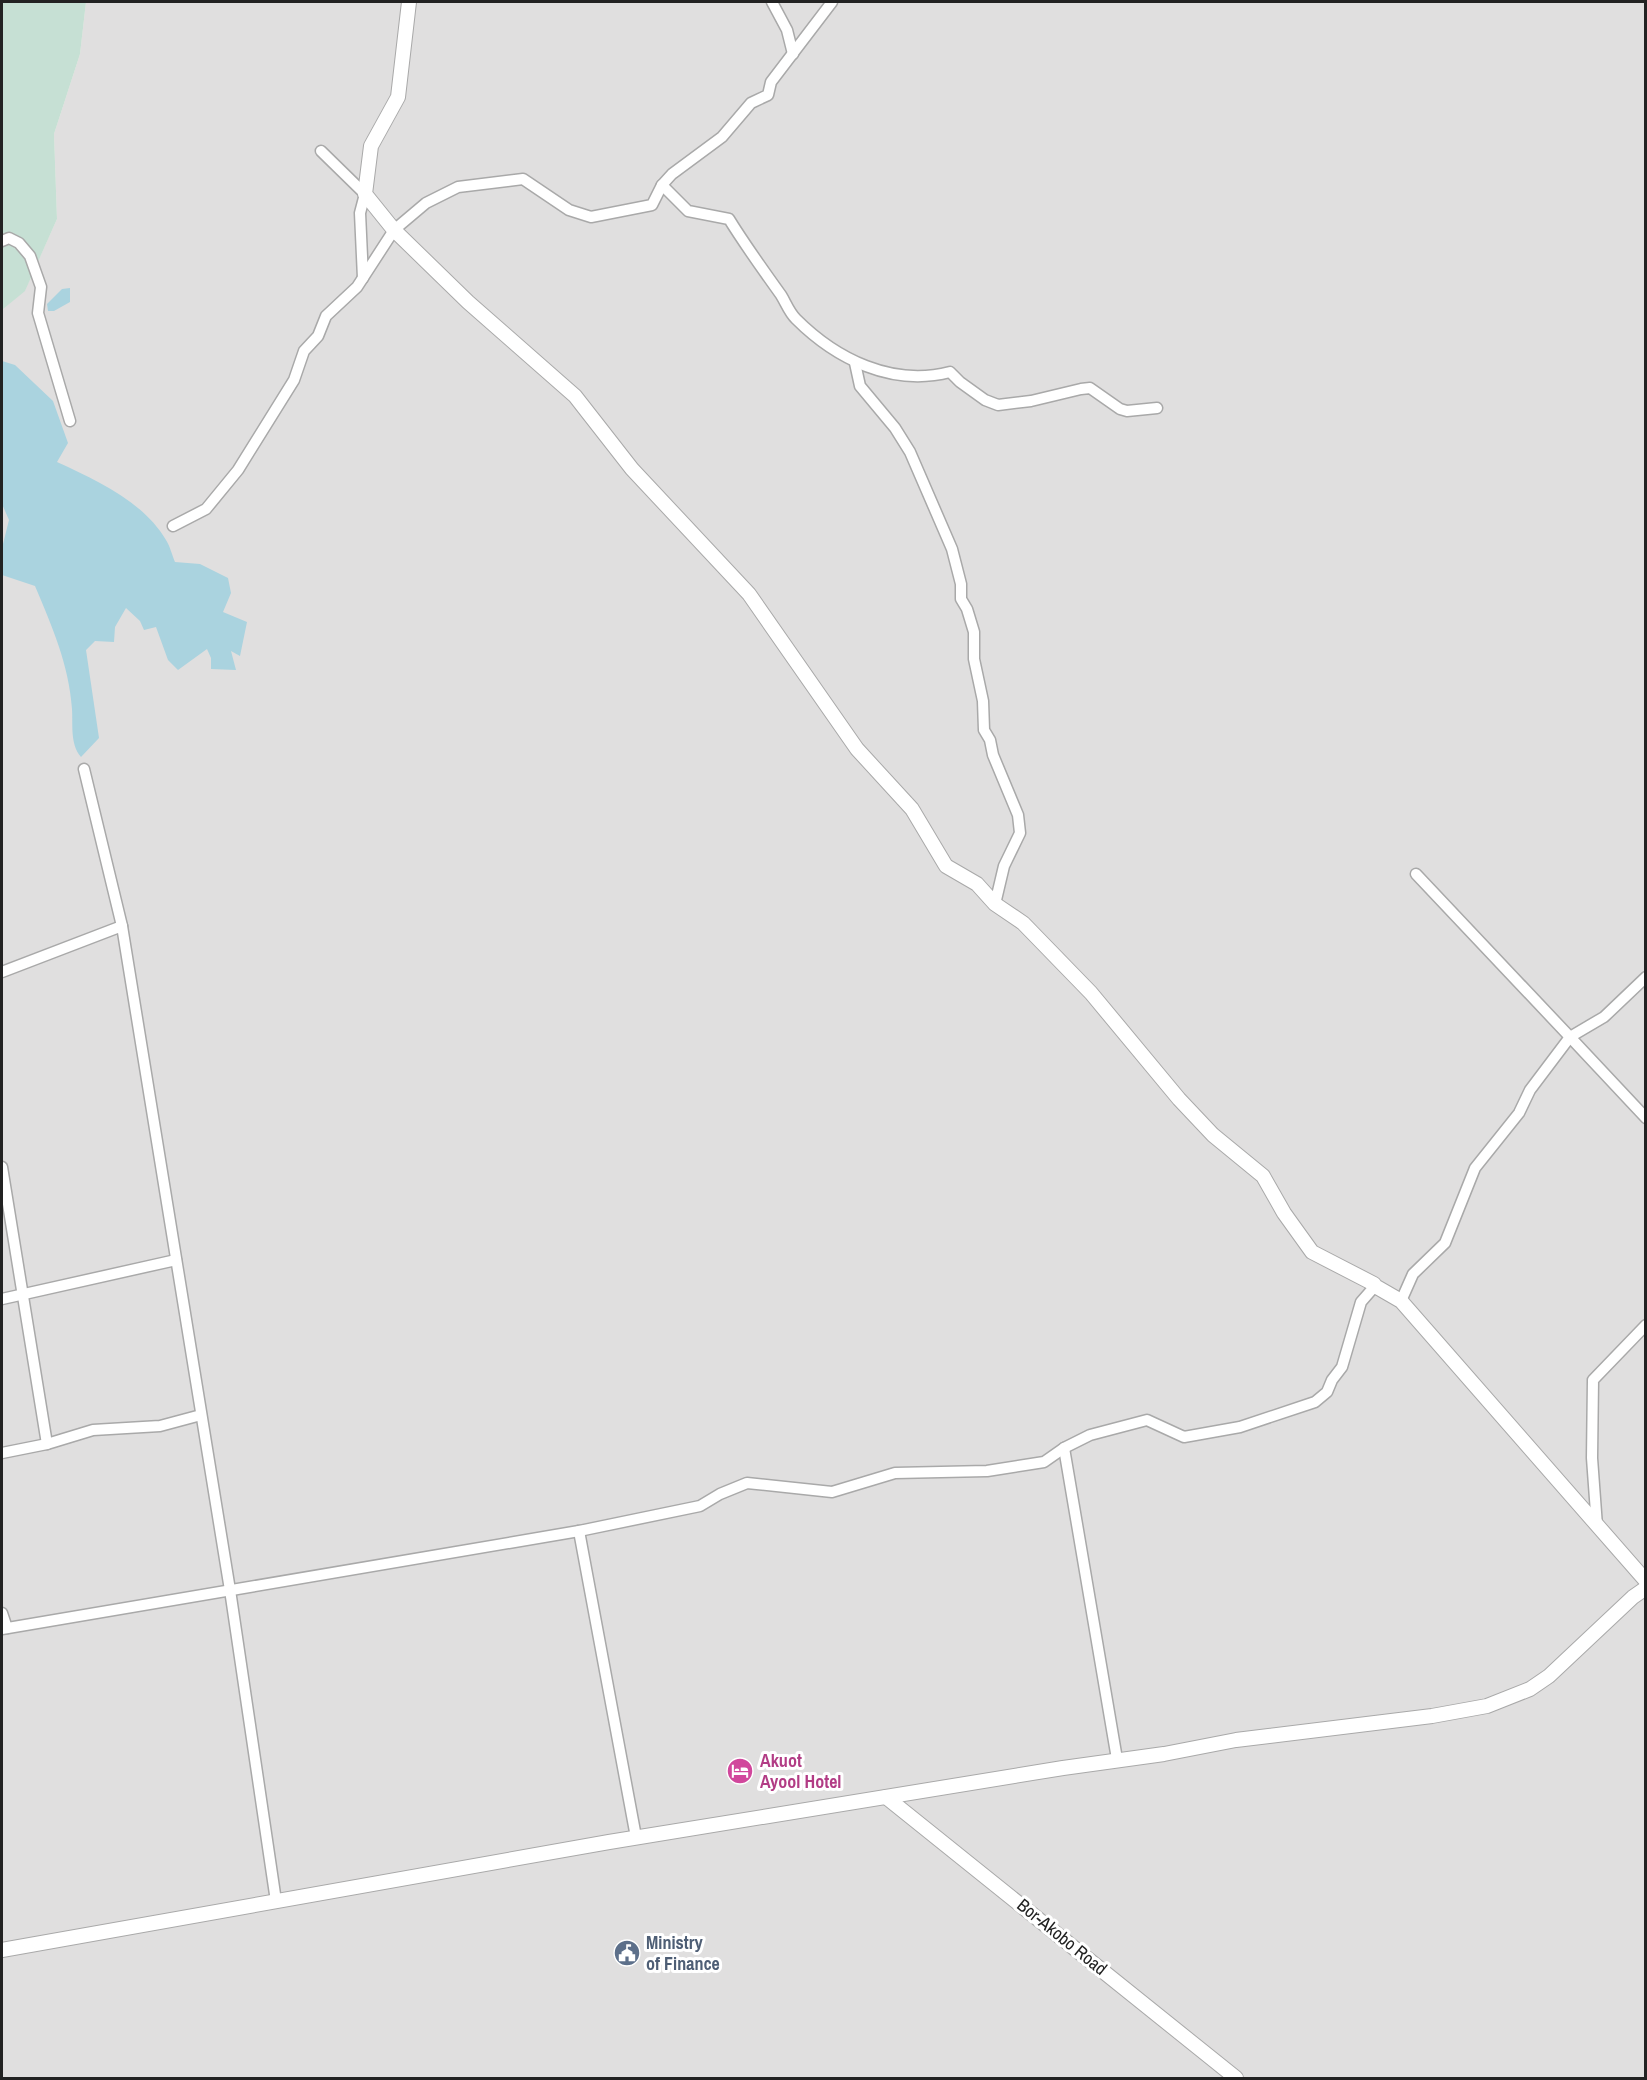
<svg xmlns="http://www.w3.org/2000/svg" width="1647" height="2080" viewBox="0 0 1647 2080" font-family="'Archivo Narrow',sans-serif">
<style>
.residential{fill:#e0dfdf}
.wetland{fill:#c6e0d4}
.water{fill:#aad3df}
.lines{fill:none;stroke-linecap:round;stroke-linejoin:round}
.minor-casing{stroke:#a9a9a9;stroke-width:13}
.tertiary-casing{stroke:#a9a9a9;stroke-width:16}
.minor{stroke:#fff;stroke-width:10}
.tertiary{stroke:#fff;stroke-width:14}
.labels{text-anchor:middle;stroke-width:6;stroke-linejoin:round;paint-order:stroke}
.hotel-label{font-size:18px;font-weight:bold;fill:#b23c85;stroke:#fff;text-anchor:start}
.street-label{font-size:18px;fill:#222;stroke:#fff}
.service-label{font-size:18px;font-weight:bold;fill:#4e5e75;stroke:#fff;text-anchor:start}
</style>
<rect width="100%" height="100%" fill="#f2efe9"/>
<!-- residential -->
<path class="residential" d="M86 2H1645V2078H2V310L25 290 57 219 54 134 80 54Z"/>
<!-- wetland -->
<path class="wetland" d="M2 2H86L80 54 54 134 57 219 25 291 2 310Z"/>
<!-- water -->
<g class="water">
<path d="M70 288V302L54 311H48L47 304 62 289Z"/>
<path d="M2 361 15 365 53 401 68 443 57 462C96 480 143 501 166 540 170 546 172 555 175 562L200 564 228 578 231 593 223 612 247 622 240 656 231 651 236 670 211 669V658L207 649 178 670 168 660 156 627 144 630 140 621 126 608 115 627 114 642 95 641 86 650 99 738 81 757C70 744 73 726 72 709 69 665 52 626 35 586L2 575V548L9 520 2 504Z"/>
</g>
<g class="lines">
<defs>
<g id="minor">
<path d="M772 2 787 30 793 54"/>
<path d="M321 151 365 194 360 213 363 278"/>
<path d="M662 185 688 211 729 219C745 245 763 270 781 295 786 303 789 312 796 319 836 359 892 387 950 372L960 382 985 400 998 405 1031 401 1081 389 1090 388 1120 409 1127 411 1157 408"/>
<path d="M2 241 9 238 19 243 30 256 41 287 38 313 70 421"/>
<path d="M855 363 860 386 895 428 910 452 952 549 961 584V599L967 609 974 632V659L983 701 984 730 990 740 993 755 1018 815 1020 833 1004 866 995 904"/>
<path d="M173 526 206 509 238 470 294 380 304 351 318 336 326 316 357 287 394 230 426 203 458 187 523 179 569 210 591 217 652 205 662 185 672 174 722 137 751 103 768 95 771 82 832 2"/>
<path d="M84 769 122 926 230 1590 276 1901"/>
<path d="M2 972 122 926"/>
<path d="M1646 977 1604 1017 1570 1037 1646 1118"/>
<path d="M2 1167 47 1444"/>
<path d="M2 1299 176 1260"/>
<path d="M1401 1301 1413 1274 1445 1243 1475 1168 1519 1113 1530 1090 1570 1037 1416 874"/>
<path d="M1064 1448 1117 1759"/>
<path d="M2 1453 47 1444 93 1430 160 1426 201 1415"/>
<path d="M1597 1526 1592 1458 1593 1380 1646 1325"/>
<path d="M579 1531 636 1837"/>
<path d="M2 1613 7 1628"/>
<path d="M2 1629 579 1531 700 1506 720 1494 747 1483 832 1492 895 1473 987 1471 1044 1462 1064 1448 1090 1435 1147 1420 1184 1437 1240 1427 1315 1402 1327 1392 1332 1380 1342 1367 1361 1302 1375 1286"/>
</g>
<g id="tertiary">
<path d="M409 2 398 97 371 146 365 194 394 230 468 302 575 396 632 469 749 594 857 749 912 809 946 866 977 884 995 904 1023 923 1091 993 1179 1099 1213 1135 1263 1176 1284 1213 1312 1252 1374 1284 1375 1286 1401 1301 1646 1581"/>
<path d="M886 1797 1236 2078"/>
<path d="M2 1950 609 1842 1063 1768 1164 1754 1236 1740 1432 1716 1487 1706 1530 1689 1549 1676 1633 1597 1646 1588"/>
</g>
</defs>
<!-- minor casing -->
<use href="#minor" class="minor-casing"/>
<!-- tertiary casing -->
<use href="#tertiary" class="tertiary-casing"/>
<!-- minor -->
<use href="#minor" class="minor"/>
<!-- tertiary -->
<use href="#tertiary" class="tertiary"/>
</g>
<!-- icons -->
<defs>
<symbol id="hotel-disc" viewBox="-11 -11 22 22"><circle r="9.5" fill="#d1479c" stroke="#fff"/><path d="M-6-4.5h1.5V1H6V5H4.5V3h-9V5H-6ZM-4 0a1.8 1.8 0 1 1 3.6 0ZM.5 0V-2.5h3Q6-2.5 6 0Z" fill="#fff"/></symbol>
<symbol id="civic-disc" viewBox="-11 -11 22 22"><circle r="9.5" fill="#5c6f8a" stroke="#fff"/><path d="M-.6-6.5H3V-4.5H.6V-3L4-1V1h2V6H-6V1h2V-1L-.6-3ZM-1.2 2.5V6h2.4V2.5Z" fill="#fff"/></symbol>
</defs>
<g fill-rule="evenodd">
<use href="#hotel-disc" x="725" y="1756" width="30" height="30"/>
<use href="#civic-disc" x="612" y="1938" width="30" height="30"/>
</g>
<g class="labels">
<!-- hotel labels -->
<g class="hotel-label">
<text x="760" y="1767">Akuot<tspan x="760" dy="21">Ayool Hotel</tspan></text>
</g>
<!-- street labels -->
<g class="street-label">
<text transform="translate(1062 1937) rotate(39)" y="6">Bor-Akobo Road</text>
</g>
<!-- service labels -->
<g class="service-label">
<text x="646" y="1949">Ministry<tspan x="646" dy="21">of Finance</tspan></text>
</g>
</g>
<!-- border -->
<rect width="1647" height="2080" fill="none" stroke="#222222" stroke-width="6"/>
</svg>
